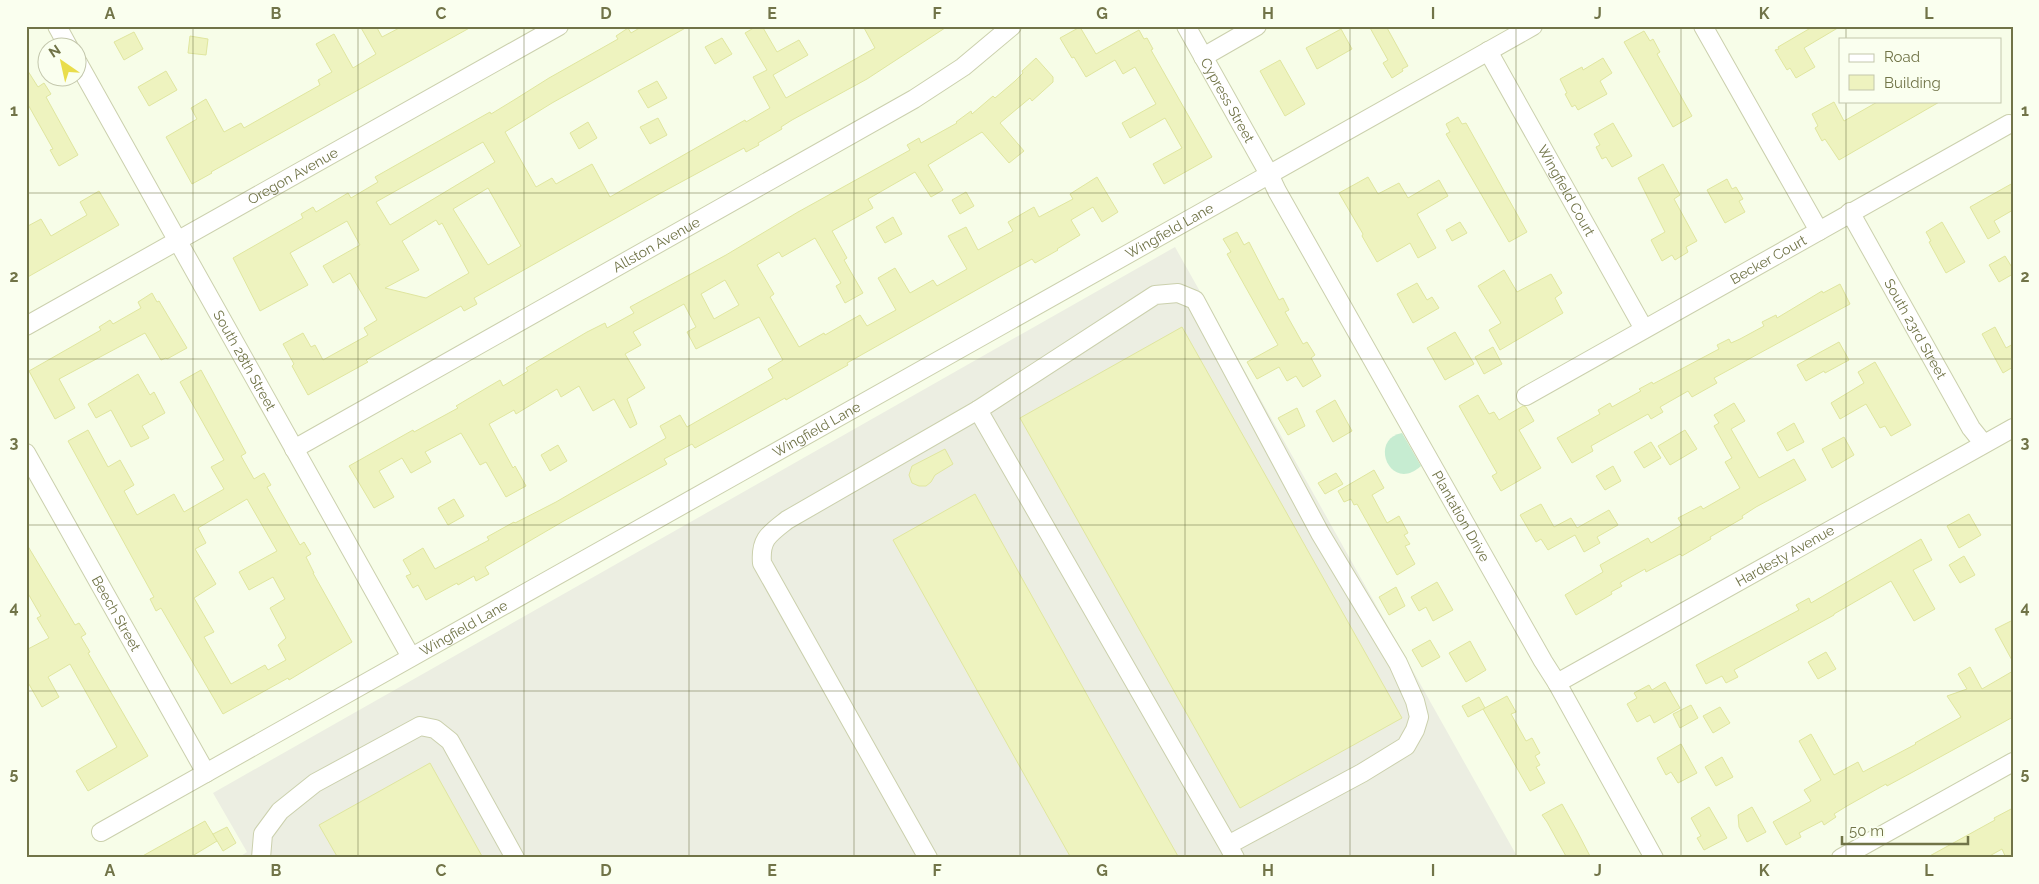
<svg xmlns="http://www.w3.org/2000/svg" width="2039" height="884" viewBox="0 0 2039 884" font-family="Raleway,sans-serif">
<style>
.industrial{fill:#eceee2}
.green{fill:#c6ecd1}
.building{fill:#eef3bf;stroke:#e0e69f;fill-rule:evenodd}
.lines{fill:none;stroke-linecap:round;stroke-linejoin:round}
.minor-casing{stroke:#cbd0ad;stroke-width:20}
.minor{stroke:#fff;stroke-width:18}
.grid{fill:none;stroke:#717448;stroke-width:1;stroke-opacity:0.55}
.labels{text-anchor:middle;stroke-width:4;stroke-linejoin:round;paint-order:stroke}
.street-label{font-size:14px;fill:#717448;stroke:#faffef}
.neatline{fill:none;stroke:#717448;stroke-width:2}
.grid-label{font-size:16px;text-anchor:middle;font-weight:bold;fill:#717448}
</style>
<rect width="100%" height="100%" fill="#f7fde8"/>
<!-- industrial -->
<path class="industrial" d="M1175 247 1518 858H238L247 852 213 793Z"/>
<!-- green -->
<path class="green" d="M1402 433 1421 466C1390 494 1368 439 1402 433Z"/>
<!-- building -->
<g class="building">
<path d="M360 26H376L382 37 403 26H473L211 172 212 173 192 184 166 137 197 119 191 108 206 99 224 132 241 123 244 128 320 85 318 80 332 72 316 44 334 34 353 68 376 54Z"/>
<path d="M643 26H689L552 103 505 132 536 187 552 178 556 184 592 164 610 197 745 120 746 122 770 108 753 77 767 70 745 33 757 26H762L777 52 799 40 808 55 773 75 786 98 875 48 863 26H948L867 79 792 120 781 127 782 129 758 143 759 145 746 152 744 148 659 194 474 298 477 304 464 311 461 306 366 360 368 362 308 395 292 366 294 364 283 344 303 333 311 347 315 345 323 360 368 335 364 328 377 320 350 273 333 283 323 266 360 245 347 221 290 253 308 285 260 311 233 258 303 218 301 214 313 207 316 212 348 193 351 198 378 182 375 177 490 112 491 114 514 100 549 78 618 39 616 36 628 28 631 33ZM483 142 495 162 390 225 376 202ZM488 188 521 246 488 265 453 209ZM436 220 439 225 442 223 469 273 426 298 385 288 419 270 402 241Z"/>
<path d="M1369 26H1386L1408 66 1402 69 1403 71 1392 78 1383 63 1388 60Z"/>
<path d="M1814 26H1841L1804 48 1815 67 1796 78 1790 68 1787 70 1775 50 1779 49 1778 47Z"/>
<path d="M1080 27 1096 54 1139 30 1144 39 1147 38 1153 49 1151 50 1212 157 1164 184 1153 164 1182 148 1165 118 1130 138 1122 123 1156 104 1135 67 1123 74 1115 60 1086 77 1074 57 1072 58 1060 38Z"/>
<path d="M1341 29 1352 49 1317 69 1306 48Z"/>
<path d="M1644 31 1650 41 1653 39 1660 52 1657 54 1692 116 1673 127 1624 42Z"/>
<path d="M134 32 143 49 124 60 114 42Z"/>
<path d="M190 36 208 39 206 55 188 53Z"/>
<path d="M722 38 732 54 715 64 705 47Z"/>
<path d="M1036 58 1053 77V82L1032 101 1030 98 1000 123 1024 151 1009 163 982 132 928 165 943 190 931 197 915 172 868 199 873 208 832 231 847 258 844 260 863 293 845 303 836 286 841 283 815 238 782 257 779 252 757 265 774 294 770 297 799 347 824 333 825 335 860 315 867 326 896 310 878 278 895 268 910 293 933 280 937 286 967 269 948 236 966 227 978 250 1013 231 1008 222 1034 207 1039 217 1073 199 1070 194 1097 177 1118 212 1102 222 1093 207 1071 220 1080 235 1057 249 1058 250 1035 263 1032 259 1003 275 847 363 848 365 786 400 785 398 695 448 692 444 664 459 667 464 562 522 485 567 489 574 476 581 474 576 458 585 457 583 426 600 418 585 413 588 406 576 411 574 403 560 423 548 435 569 489 540 487 537 514 522 515 523 556 502 666 438 660 426 680 415 687 427 773 378 768 369 783 360 759 317 696 349 687 332 696 327 684 304 633 332 641 345 625 354 645 388 627 399 637 424 630 428 614 399 593 411 579 386 561 397 557 389 516 414 514 410 489 424 513 468 515 466 526 486 506 497 486 462 480 465 461 433 425 452 431 462 411 473 402 458 379 471 394 497 374 508 349 466 413 430 414 432 458 408 456 406 500 380 503 386 528 371 526 368 587 332 605 323 607 328 634 313 630 307 726 255 798 212 910 150 907 145 919 138 921 143 957 123 956 122 971 111 972 114 993 96 995 98 1015 81 1023 73 1022 71ZM725 280 739 305 714 319 701 294Z"/>
<path d="M1603 58 1612 73 1600 81 1607 94 1578 110 1575 105 1572 107 1565 94 1567 93 1560 79 1582 67 1583 70Z"/>
<path d="M1280 60 1305 104 1285 116 1260 71Z"/>
<path d="M26 68 38 87 44 83 51 94 46 97 78 155 59 166 50 150 53 149 26 101Z"/>
<path d="M166 71 177 90 149 106 138 87Z"/>
<path d="M657 81 667 98 648 108 638 91Z"/>
<path d="M1879 101H1941L1839 160 1825 139 1822 141 1815 128 1818 126 1812 114 1834 102 1844 121Z"/>
<path d="M1458 117 1462 124 1466 123 1527 232 1509 242 1446 134 1450 132 1446 124Z"/>
<path d="M658 118 667 135 650 144 640 127Z"/>
<path d="M588 122 597 138 579 149 570 133Z"/>
<path d="M1613 123 1632 156 1612 167 1606 157 1602 159 1596 147 1600 145 1594 134Z"/>
<path d="M1663 164 1680 195 1674 199 1697 241 1686 247 1688 252 1675 260 1672 255 1662 261 1651 240 1665 232 1638 178Z"/>
<path d="M1368 177 1378 194 1399 183 1408 198 1439 180 1448 196 1417 214 1436 248 1418 258 1410 243 1377 262 1362 236 1363 234 1339 193Z"/>
<path d="M1727 179 1732 189 1736 187 1743 199 1739 201 1745 212 1725 223 1707 190Z"/>
<path d="M2013 183V210L1994 221 2000 232 1988 239 1970 207Z"/>
<path d="M99 191 119 225 26 278V227L41 219 51 236 87 215 80 202Z"/>
<path d="M966 192 974 206 960 214 952 200Z"/>
<path d="M893 217 902 234 885 243 876 227Z"/>
<path d="M1460 222 1467 233 1452 241 1446 230Z"/>
<path d="M1942 222 1965 262 1946 273 1929 242 1931 241 1926 232Z"/>
<path d="M1237 232 1244 245 1249 242 1279 300 1283 298 1289 310 1285 312 1303 344 1307 342 1315 355 1311 358 1321 376 1303 387 1296 376 1287 381 1279 367 1257 379 1247 362 1278 345 1227 254 1231 252 1223 239Z"/>
<path d="M2005 256 2013 269V274L1999 282 1989 265Z"/>
<path d="M1504 270 1517 292 1551 274 1562 293 1555 298 1563 313 1500 350 1489 330 1501 323 1478 286Z"/>
<path d="M1417 283 1427 300 1432 297 1439 308 1413 323 1397 294Z"/>
<path d="M1840 284 1850 304 1714 378 1717 383 1692 397 1688 391 1660 407 1663 412 1651 419 1648 414 1591 446 1593 451 1572 463 1557 438 1600 414 1598 410 1610 403 1612 407 1641 391 1639 389 1652 382 1653 384 1719 349 1717 345 1729 339 1731 343 1740 339 1764 326 1762 322 1776 315 1777 318 1822 291 1823 293Z"/>
<path d="M152 293 157 302 159 301 187 348 167 359 166 358 161 360 145 333 59 379 75 408 55 419 29 371 101 330 99 327 110 320 113 324 141 308 138 302Z"/>
<path d="M1182 327 1402 718 1240 808 1020 418Z"/>
<path d="M1995 327 2006 348 2013 344V367L2003 373 1982 334Z"/>
<path d="M1455 332 1474 364 1445 380 1427 348Z"/>
<path d="M1839 342 1849 360 1825 373 1824 371 1806 381 1797 365Z"/>
<path d="M1493 347 1502 364 1484 374 1475 357Z"/>
<path d="M1875 362 1911 425 1891 436 1885 426 1880 428 1866 404 1840 419 1831 403 1864 383 1858 372Z"/>
<path d="M201 370 246 453 241 456 254 479 264 473 271 485 267 487 300 545 304 542 311 554 306 557 314 573H313L352 642 289 680 288 678 223 714 161 608 156 611 150 599 154 597 68 441 88 430 108 467 120 460 134 485 124 491 137 515 174 494 184 512 224 489 211 467 224 460 180 382ZM247 499 277 551 239 572 249 590 273 577 285 599 270 608 286 638 278 645 286 660 268 670 265 665 231 684 204 637 214 632 194 598 216 584 195 549 206 543 198 528Z"/>
<path d="M138 374 150 395 154 392 165 413 142 426 149 438 131 447 111 410 96 418 88 404Z"/>
<path d="M1478 395 1489 414 1494 412 1499 420 1523 406 1526 407 1534 421 1519 430 1541 468 1501 491 1492 476 1497 473 1459 406Z"/>
<path d="M1335 400 1352 431 1333 442 1316 411Z"/>
<path d="M1734 403 1745 421 1731 429 1759 478 1794 459 1806 480 1756 507 1742 516 1743 518 1710 537 1711 539 1682 556 1680 554 1646 572 1645 569 1620 583 1622 586 1611 592 1612 594 1576 615 1565 595 1603 572 1600 565 1648 538 1651 543 1682 525 1678 518 1701 506 1703 509 1740 488 1725 462 1732 458 1714 426 1719 423 1714 415Z"/>
<path d="M1297 408 1305 426 1288 435 1278 418Z"/>
<path d="M1794 423 1804 442 1787 451 1777 433Z"/>
<path d="M1685 430 1697 449 1670 465 1658 446Z"/>
<path d="M1844 437 1854 455 1832 468 1822 449Z"/>
<path d="M1651 442 1661 458 1644 468 1634 452Z"/>
<path d="M558 445 567 461 550 471 541 455Z"/>
<path d="M945 449 953 464 935 475 931 482 926 486H919L912 483 909 475 912 466Z"/>
<path d="M1613 466 1621 481 1605 490 1596 476Z"/>
<path d="M1374 470 1384 488 1372 495 1387 523 1399 516 1408 533 1404 535 1410 544 1405 546 1415 564 1397 575 1357 504 1354 505 1351 499 1344 502 1338 491Z"/>
<path d="M1336 473 1343 484 1325 494 1318 483Z"/>
<path d="M975 494 1096 711 1179 858H1071L893 540Z"/>
<path d="M454 499 464 516 448 525 438 508Z"/>
<path d="M1541 504 1554 527 1571 518 1577 528 1609 510 1618 525 1597 537 1600 543 1584 552 1575 535 1548 550 1541 539 1536 542 1520 515Z"/>
<path d="M1969 514 1981 535 1959 548 1947 526Z"/>
<path d="M1921 539 1932 560 1913 570 1935 609 1914 621 1891 581 1834 614V615L1734 670 1738 677 1726 683 1722 676 1706 684 1696 665 1799 610 1796 605 1809 598 1811 603Z"/>
<path d="M26 543 68 613 75 625 79 623 86 634 81 637 90 652 88 653 148 756 88 791 76 771 117 747 70 664 48 677 59 697 42 707 26 679V650L49 638 37 618 41 616 26 590Z"/>
<path d="M1964 556 1975 575 1960 583 1949 565Z"/>
<path d="M1437 582 1453 610 1433 621 1426 607 1419 611 1411 597Z"/>
<path d="M1396 587 1405 606 1389 615 1379 597Z"/>
<path d="M2013 620V662L1995 629Z"/>
<path d="M1430 640 1440 657 1422 667 1412 650Z"/>
<path d="M1470 641 1486 670 1466 682 1449 653Z"/>
<path d="M1826 652 1836 669 1818 679 1808 662Z"/>
<path d="M1970 667 1982 689 2013 671V717L1911 773 1887 786 1886 784 1847 806 1834 814 1836 817 1824 825 1822 821 1799 833 1801 837 1786 845 1773 822 1811 801 1804 790 1821 780 1799 741 1811 734 1834 775 1858 762 1863 772 1916 744 1915 743 1961 717 1947 696 1967 689 1958 674Z"/>
<path d="M1665 682 1680 708 1654 723 1650 715 1637 722 1627 704 1637 698 1634 693 1649 685 1652 690Z"/>
<path d="M1507 696 1516 712 1511 714 1526 741 1532 738 1540 753 1535 756 1540 765 1536 767 1545 783 1530 791 1483 709Z"/>
<path d="M1479 697 1485 708 1468 717 1462 706Z"/>
<path d="M1691 705 1698 718 1680 728 1673 714Z"/>
<path d="M1720 707 1730 723 1713 733 1703 716Z"/>
<path d="M1681 744 1697 773 1678 783 1671 772 1666 775 1657 758Z"/>
<path d="M1722 757 1733 777 1716 786 1705 767Z"/>
<path d="M430 763 483 858H338L319 825Z"/>
<path d="M1562 804 1577 831 1591 858H1567L1547 822 1542 815Z"/>
<path d="M1709 807 1727 838 1704 850 1697 838 1701 836 1691 818Z"/>
<path d="M1752 807 1766 832 1747 842 1739 827 1738 815Z"/>
<path d="M2013 808V858H2006L2002 849 1986 858H1926L1995 820 1994 818Z"/>
<path d="M205 821 217 841 189 858H139Z"/>
<path d="M227 827 236 843 223 851 213 834Z"/>
</g>
<g class="lines">
<defs>
<g id="minor">
<path d="M57 26 69 48"/>
<path id="s1" d="M1186 26 1269 174 1277 191 1543 661 1557 683 1654 858"/>
<path d="M1703 26 1819 231"/>
<path id="s2" d="M1488 51 1644 329"/>
<path d="M1203 57 1257 26"/>
<path id="s3" d="M78 63 411 657"/>
<path id="s4" d="M1850 212 1971 428 1983 443"/>
<path id="s5" d="M26 326 559 26"/>
<path id="s6" d="M1526 396 2009 124"/>
<path id="s7" d="M294 449 914 99 963 67 1012 26"/>
<path id="s8" d="M26 453 206 773"/>
<path id="s9" d="M1557 683 2013 428"/>
<path id="s10" d="M101 832 1533 26"/>
<path d="M1228 845 1362 773 1406 746 1415 730 1419 717 1415 701 1398 663 1320 533 1195 300 1178 293 1155 295 978 410 1228 845 1235 858"/>
<path d="M261 858 263 834 280 811 315 783 420 726 435 729 450 741 515 858"/>
<path d="M928 858 762 563C760 539 769 534 787 520L978 410"/>
<path d="M1841 858 2013 762"/>
</g>
</defs>
<!-- minor casing -->
<use href="#minor" class="minor-casing"/>
<!-- minor -->
<use href="#minor" class="minor"/>
</g>
<!-- grid -->
<path class="grid" d="M193 26V858M358 26V858M524 26V858M689 26V858M854 26V858M1020 26V858M1185 26V858M1350 26V858M1516 26V858M1681 26V858M1846 26V39M1846 101V858M26 193H2013M26 359H2013M26 525H2013M26 691H2013"/>
<g class="labels">
<!-- street labels -->
<g class="street-label">
<text dy="5" stroke="none"><textPath href="#s1" startOffset="85">Cypress Street</textPath></text>
<text dy="5" stroke="none"><textPath href="#s5" startOffset="306">Oregon Avenue</textPath></text>
<text dy="5" stroke="none"><textPath href="#s2" startOffset="160">Wingfield Court</textPath></text>
<text dy="5" stroke="none"><textPath href="#s10" startOffset="1226">Wingfield Lane</textPath></text>
<text dy="5" stroke="none"><textPath href="#s7" startOffset="416">Allston Avenue</textPath></text>
<text dy="5" stroke="none"><textPath href="#s6" startOffset="278">Becker Court</textPath></text>
<text dy="5" stroke="none"><textPath href="#s4" startOffset="134">South 23rd Street</textPath></text>
<text dy="5" stroke="none"><textPath href="#s3" startOffset="341">South 28th Street</textPath></text>
<text dy="5" stroke="none"><textPath href="#s10" startOffset="821">Wingfield Lane</textPath></text>
<text dy="5" stroke="none"><textPath href="#s1" startOffset="562">Plantation Drive</textPath></text>
<text dy="5" stroke="none"><textPath href="#s9" startOffset="261">Hardesty Avenue</textPath></text>
<text dy="5" stroke="none"><textPath href="#s8" startOffset="184">Beech Street</textPath></text>
<text dy="5" stroke="none"><textPath href="#s10" startOffset="416">Wingfield Lane</textPath></text>
</g>
</g>
<!-- border -->
<rect width="2039" height="884" fill="none" stroke="#faffef" stroke-width="55"/>
<!-- legend -->
<rect x="1839" y="38" width="162" height="65" fill="#faffef" stroke="#c3c7ac"/>
<rect x="1849" y="54" width="25" height="8" fill="#ffffff" stroke="#c3c7ac"/>
<text x="1884" y="62" font-size="15" fill="#717448">Road</text>
<rect x="1849" y="75" width="25" height="15" fill="#eef3bf" stroke="#c3c7ac"/>
<text x="1884" y="88" font-size="15" fill="#717448">Building</text>
<!-- north arrow -->
<g transform="translate(62 62) rotate(326)"><circle r="24" fill="#faffef" stroke="#c3c7ac"/>
<path d="M0-4L9 19L0 12L-9 19Z" fill="#e9dd4b"/>
<text y="-8" font-size="14" font-weight="bold" text-anchor="middle" fill="#717448">N</text>
</g>
<!-- scale -->
<path d="M1842 836v8h126v-8" fill="none" stroke="#717448" stroke-width="2.5"/>
<text x="1849" y="836" font-size="15" fill="#717448" stroke="#faffef" stroke-width="4" paint-order="stroke">50 m</text>
<rect x="28" y="28" width="1984" height="828" class="neatline"/>
<g class="grid-label">
<text x="110" y="19">A</text>
<text x="276" y="19">B</text>
<text x="441" y="19">C</text>
<text x="606" y="19">D</text>
<text x="772" y="19">E</text>
<text x="937" y="19">F</text>
<text x="1102" y="19">G</text>
<text x="1268" y="19">H</text>
<text x="1433" y="19">I</text>
<text x="1598" y="19">J</text>
<text x="1764" y="19">K</text>
<text x="1929" y="19">L</text>
<text x="14" y="116">1</text>
<text x="2025" y="116">1</text>
<text x="14" y="282">2</text>
<text x="2025" y="282">2</text>
<text x="14" y="448">3</text>
<text x="2025" y="448">3</text>
<text x="14" y="613">4</text>
<text x="2025" y="613">4</text>
<text x="14" y="779">5</text>
<text x="2025" y="779">5</text>
<text x="110" y="876">A</text>
<text x="276" y="876">B</text>
<text x="441" y="876">C</text>
<text x="606" y="876">D</text>
<text x="772" y="876">E</text>
<text x="937" y="876">F</text>
<text x="1102" y="876">G</text>
<text x="1268" y="876">H</text>
<text x="1433" y="876">I</text>
<text x="1598" y="876">J</text>
<text x="1764" y="876">K</text>
<text x="1929" y="876">L</text>
</g>
</svg>
